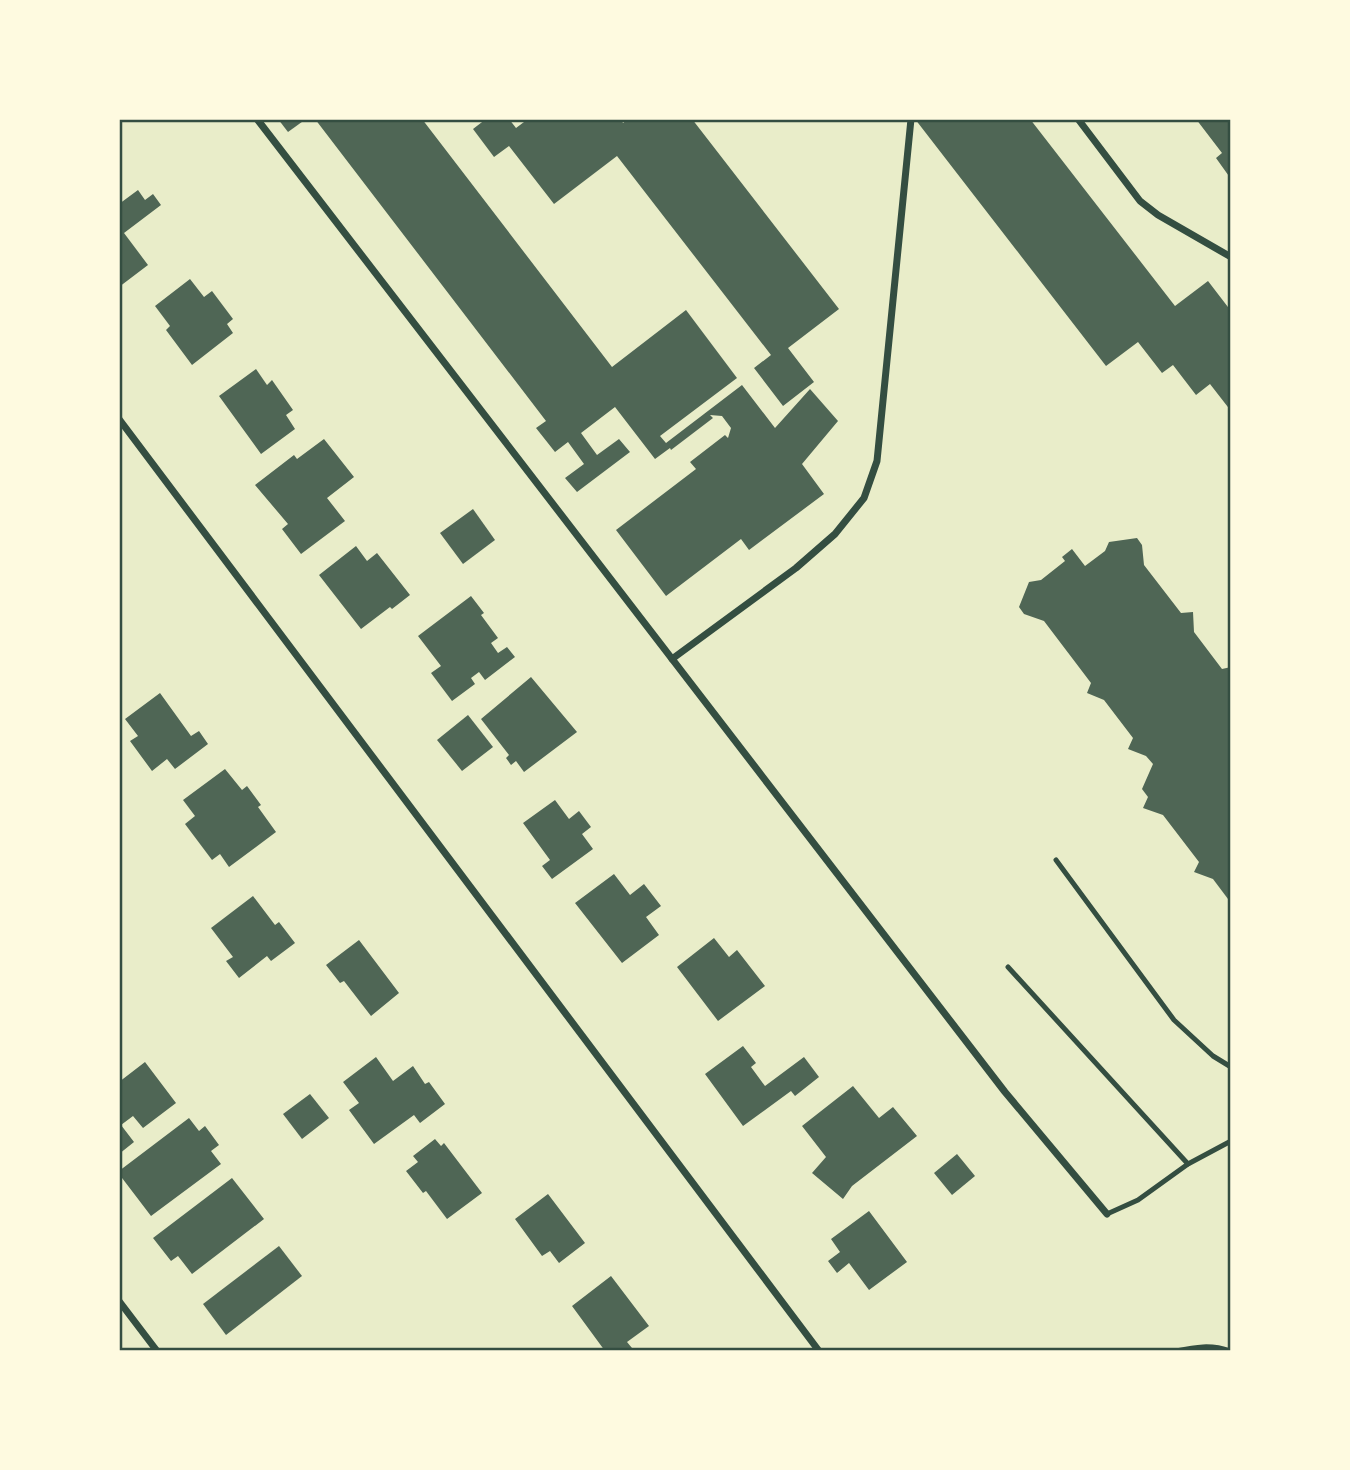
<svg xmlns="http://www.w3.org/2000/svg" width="1350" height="1470" viewBox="0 0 1350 1470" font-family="Helvetica,sans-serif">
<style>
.building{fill:#4f6655}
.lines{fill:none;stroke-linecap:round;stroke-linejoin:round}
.service{stroke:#344e41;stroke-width:5}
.minor{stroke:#344e41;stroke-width:7}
.neatline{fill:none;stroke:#344e41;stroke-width:2.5}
</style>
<rect width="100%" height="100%" fill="#e9edc9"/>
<!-- building -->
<g class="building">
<path d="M278 119H306L288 132Z"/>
<path d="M315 119H422L612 367 686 310 737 378 660 436 666 443 742 385 775 428 810 389 838 421 802 464 824 494 749 550 741 539 666 596 616 530 696 469 690 462 725 435 728 438 731 428 722 416 710 415 713 418 671 450 670 448 655 459 615 407 581 433 597 455 619 439 630 452 577 492 565 478 584 464 568 442 555 452 536 428 546 421Z"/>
<path d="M486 119H509L516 128 528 119H621L623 123 628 119H692L839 309 788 348 814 382 783 406 754 368 771 355 617 156 554 204 509 146 494 157 473 129Z"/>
<path d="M915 119H1030L1175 306 1208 281 1231 311V411L1210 384 1196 395 1173 365 1162 373 1138 342 1106 366Z"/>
<path d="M1196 119H1231V179L1216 158 1222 153Z"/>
<path d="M138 190 145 200 153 194 161 205 124 233 148 265 119 287V204Z"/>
<path d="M190 279 204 297 212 291 233 319 227 324 233 333 192 365 166 330 170 326 155 306Z"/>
<path d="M256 369 267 385 272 380 293 410 286 415 295 429 261 454 219 396Z"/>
<path d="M324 439 354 477 327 498 345 521 301 554 282 529 288 524 255 485 294 455 297 459Z"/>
<path d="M473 509 495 540 463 564 440 533Z"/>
<path d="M1137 538 1142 545 1144 565 1181 613 1193 612 1194 632 1222 669 1231 667V903L1213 879 1194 872 1199 862 1163 815 1143 808 1148 797 1142 789 1153 764 1146 756 1128 749 1133 738 1104 700 1087 693 1091 683 1044 621 1024 614 1019 607 1029 582 1041 580 1065 561 1062 557 1072 549 1085 566 1105 551 1109 542Z"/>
<path d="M356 546 367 561 377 553 410 595 392 609 390 607 361 629 319 575Z"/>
<path d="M471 596 484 613 481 615 498 638 491 643 498 653 507 647 515 657 485 680 479 672 471 678 475 684 452 701 431 673 441 666 418 636Z"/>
<path d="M531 677 577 732 524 772 516 761 511 765 506 758 509 755 481 719Z"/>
<path d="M160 693 191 736 199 731 208 744 175 769 167 759 152 771 130 741 138 736 125 719Z"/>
<path d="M468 715 493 747 462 771 437 740Z"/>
<path d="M225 769 242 790 247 786 261 805 258 807 276 832 229 867 220 854 212 860 185 824 195 816 183 800Z"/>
<path d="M555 800 569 819 579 811 591 827 582 834 593 849 552 879 542 866 550 860 523 823Z"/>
<path d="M614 874 630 895 644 884 661 906 646 917 659 935 622 963 575 903Z"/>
<path d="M253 896 275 925 279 922 295 943 271 961 267 956 239 978 226 961 233 957 211 928Z"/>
<path d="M714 938 729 957 737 950 765 986 718 1021 677 967Z"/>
<path d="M359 940 399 993 371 1016 344 981 340 983 326 965Z"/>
<path d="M743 1046 756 1063 751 1067 765 1086 804 1057 819 1077 795 1096 791 1091 743 1126 705 1074Z"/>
<path d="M376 1057 393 1081 413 1066 425 1084 429 1082 445 1104 420 1123 414 1115 374 1144 349 1110 359 1103 343 1082Z"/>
<path d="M145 1062 176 1103 143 1128 133 1116 121 1125 134 1142 119 1154V1082Z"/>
<path d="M853 1086 879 1118 893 1107 917 1136 852 1186 843 1199 812 1173 826 1157 802 1126Z"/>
<path d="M310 1094 329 1118 302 1139 283 1114Z"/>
<path d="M189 1118 199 1131 205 1126 219 1145 211 1151 221 1164 151 1216 119 1174V1171Z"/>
<path d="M435 1139 441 1146 444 1143 482 1193 447 1219 426 1191 423 1193 406 1171 418 1162 413 1156Z"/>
<path d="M957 1154 975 1176 952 1195 934 1173Z"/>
<path d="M232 1178 264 1219 192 1274 178 1256 171 1261 153 1238Z"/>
<path d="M548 1194 585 1243 559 1263 550 1251 542 1256 515 1219Z"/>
<path d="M869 1211 907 1262 869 1290 849 1263 837 1273 828 1261 840 1252 831 1239Z"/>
<path d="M279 1246 302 1276 226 1335 203 1304Z"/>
<path d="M611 1276 649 1326 627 1342 632 1348 627 1351H605L572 1306Z"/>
</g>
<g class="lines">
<!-- service -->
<g class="service">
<path d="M1056 860 1174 1020 1213 1056 1231 1067"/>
<path d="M1008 967 1188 1164"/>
<path d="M1107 1214 1138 1200 1188 1164 1231 1141"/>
<path d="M1176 1351C1195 1347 1211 1344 1230 1351"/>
</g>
<!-- minor -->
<g class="minor">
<path d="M257 119 1005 1092 1107 1214"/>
<path d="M1078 119 1140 201 1158 215 1231 257"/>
<path d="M119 419 819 1351"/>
<path d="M672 659 796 568 835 534 864 498 877 461 911 119"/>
<path d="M119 1301 157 1351"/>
</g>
</g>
<!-- border -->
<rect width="1350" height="1470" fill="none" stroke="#fefae0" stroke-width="242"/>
<rect x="121" y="121" width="1108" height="1228" class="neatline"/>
</svg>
